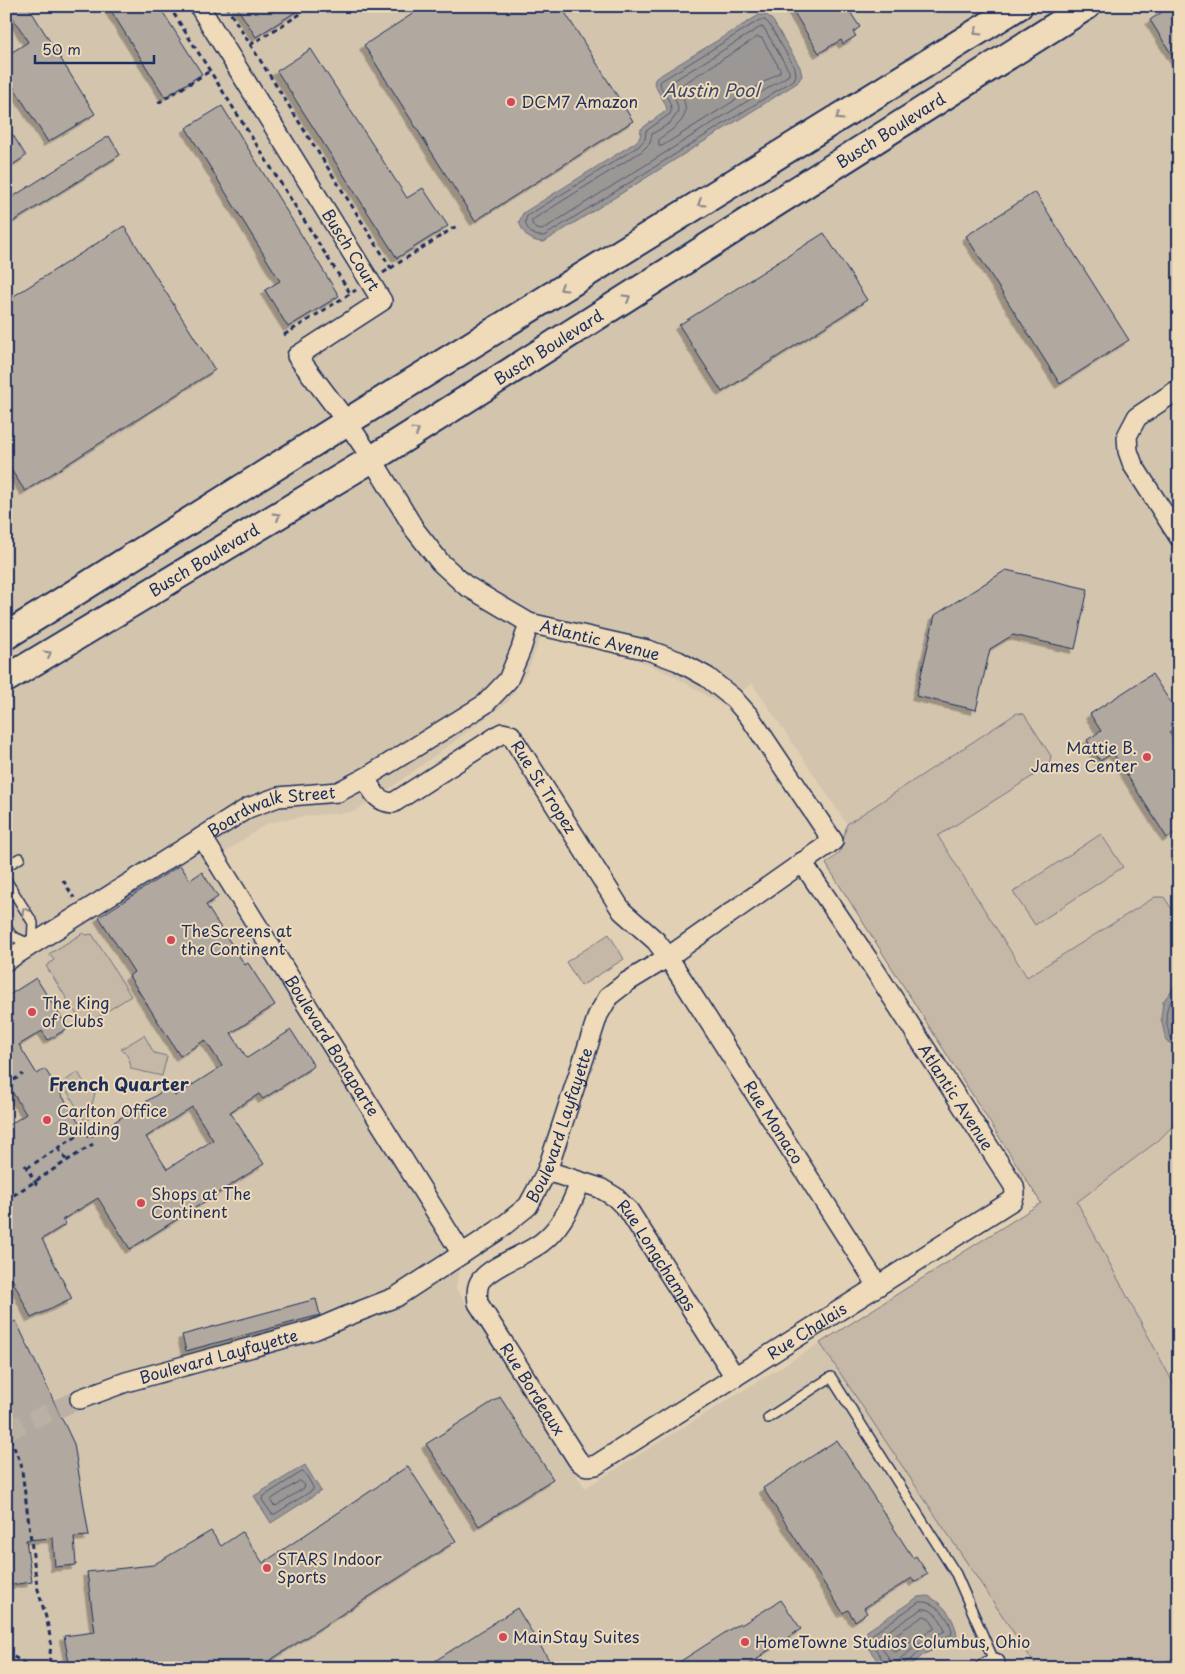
<svg xmlns="http://www.w3.org/2000/svg" width="1185" height="1674" viewBox="0 0 1185 1674" font-family="'Playpen Sans',sans-serif">
<style>
.built{fill:#d3c4ae}
.green{fill:#c5b8a7;stroke:#707482}
.water{fill:#9b9795;stroke:#686d7f}
.lines{fill:none;stroke-linecap:round;stroke-linejoin:round}
.shore{stroke:#4e5974;stroke-width:1}
.building{fill:#b1a89f;stroke:#1b2f5e;fill-rule:evenodd;filter:url(#shadow)}
.street-tunnel{stroke:#bab0a3;stroke-width:19;stroke-dasharray:19 9;stroke-linecap:butt}
.lane-casing{stroke:#1b2f5e;stroke-width:12}
.street-casing{stroke:#1b2f5e;stroke-width:22}
.secondary-casing{stroke:#1b2f5e;stroke-width:30}
.path{stroke:#1b2f5e;stroke-width:3;stroke-dasharray:5 4;stroke-linecap:butt}
.lane{stroke:#efdab9;stroke-width:9}
.street{stroke:#efdab9;stroke-width:19}
.secondary{stroke:#efdab9;stroke-width:26}
.oneway{stroke:#85848c}
.poi-dot{fill:#d1495b;stroke:#efdab9;stroke-width:2}
.labels{text-anchor:middle;stroke-width:4;stroke-linejoin:round;paint-order:stroke}
.poi-label{font-size:16px;fill:#1b2f5e;stroke:#efdab9;text-anchor:start}
.street-label{font-size:16px;fill:#1b2f5e;stroke:#efdab9}
.water-label{font-size:18px;font-style:italic;fill:#3b496c;stroke:#efdab9}
.neighbourhood-label{font-size:18px;font-weight:bold;fill:#1b2f5e;stroke:#efdab9}
</style>
<defs>
<filter id="shadow"><feDropShadow dx="-4.5" dy="4.5" stdDeviation="0" flood-color="#0004"/></filter>
</defs>
<rect width="100%" height="100%" fill="#e2d0b4"/>
<filter id="ink" filterUnits="userSpaceOnUse"><feTurbulence type="fractalNoise" baseFrequency=".02" numOctaves="2"/><feDisplacementMap in="SourceGraphic" scale="10" xChannelSelector="R" yChannelSelector="G"/><feConvolveMatrix kernelMatrix="1 2 1 2 8 2 1 2 1" color-interpolation-filters="sRGB"/></filter>
<g filter="url(#ink)">
<!-- built -->
<g class="built">
<path d="M6 6H1179V920L1164 897H1155L1028 977 937 835 1049 766 1017 713 847 824 752 683 724 706 672 675 636 659 542 635 527 672 508 702 377 798 353 812 305 816 268 823 215 859 462 1254 456 1288 585 1488 820 1343 1037 1667 6 1668Z"/>
<path d="M1179 1119V1394L1076 1202 1159 1140Z"/>
</g>
<!-- green -->
<g class="green">
<path d="M1017 713 1024 714 1051 756 1049 766 938 836 1027 977 1155 897H1164L1179 920V958L1177 983 1163 1002 1166 1041 1179 1047V1119L1159 1140 1077 1202 1179 1394V1656L1149 1668H1034L1036 1666 820 1343 1041 1203 826 864 840 852 847 824Z"/>
<path d="M1101 834 1123 867 1035 925 1013 892Z"/>
<path d="M83 933 86 935 92 934 131 996 84 1026 46 966 54 960 49 954Z"/>
<path d="M609 934 624 959 581 986 566 962Z"/>
<path d="M144 1035 154 1053 167 1056 162 1076 131 1069C130 1060 128 1055 121 1049Z"/>
<path d="M78 1072 87 1088 95 1093 87 1124 62 1083Z"/>
</g>
<!-- water -->
<g class="water">
<path d="M759 15H767L773 21 800 67 802 76 797 83 544 242C530 242 524 235 519 222L523 213 636 142 640 137 641 129 667 110C665 100 657 92 654 82L656 78Z"/>
<path d="M1179 958V1047L1166 1041 1161 1018 1163 1002 1177 983Z"/>
<path d="M305 1465 321 1491 271 1523 254 1496Z"/>
<path d="M928 1596C944 1604 956 1619 957 1638L923 1655 914 1663 903 1668H883L868 1648 867 1631 918 1597Z"/>
</g>
<g class="lines">
<!-- shore -->
<g class="shore">
<path d="M760 20H765L769 24 795 68 796 75 794 80 544 236C534 237 528 232 525 222L527 216 639 146 645 139 646 131 670 114C675 101 660 93 660 82Z"/>
<path d="M761 27 764 28 789 71V75L542 230 536 229 532 224V220L642 151 650 143 652 134 670 123 677 114 678 108 676 101 668 87 669 84Z"/>
<path d="M758 37 762 38 780 69V72L662 146H659V139C680 124 695 116 678 89L679 87Z"/>
<path d="M1179 989C1164 1009 1164 1013 1170 1037L1179 1041"/>
<path d="M302 1472 305 1473 313 1487V1490L275 1514H272L262 1500 263 1497Z"/>
<path d="M300 1481 305 1485 304 1488 276 1506 273 1505 271 1501 272 1499Z"/>
<path d="M924 1616 929 1618 934 1626V1629L913 1639 896 1652 893 1651 888 1643V1640Z"/>
<path d="M885 1668C883 1653 872 1653 873 1634L919 1602C935 1600 952 1619 952 1634L920 1651 912 1659 905 1662 903 1668"/>
<path d="M892 1668C891 1656 879 1649 879 1637L922 1609C933 1607 943 1622 945 1631L917 1645 908 1653 902 1657 898 1661 897 1668"/>
</g>
</g>
<!-- building -->
<g class="building">
<path d="M6 6H28L95 114 48 142 6 75V56L28 42Z"/>
<path d="M108 6H159L202 74 165 97Z"/>
<path d="M236 6H305L256 37Z"/>
<path d="M425 6H561L633 121 475 221 364 45Z"/>
<path d="M790 6H846L860 27 853 32 856 36 843 44 841 40 819 53Z"/>
<path d="M1171 6H1179V66L1150 20Z"/>
<path d="M311 49 407 198 423 188 448 226 397 258 277 71Z"/>
<path d="M222 106 339 296 288 327 265 290 280 281 186 128Z"/>
<path d="M6 124 26 156 6 169Z"/>
<path d="M109 136 120 155 6 226V201Z"/>
<path d="M1035 192 1129 340 1060 384 966 236Z"/>
<path d="M124 226 215 370 25 491 6 462V301Z"/>
<path d="M824 233 867 300 722 392 679 325Z"/>
<path d="M1006 570 1088 589 1075 649 1013 635 990 649 976 710 916 696 935 615Z"/>
<path d="M1152 674 1179 715V726L1169 732 1179 747V830L1167 838 1113 753 1100 761 1087 740 1101 731 1090 714Z"/>
<path d="M180 865 190 880 202 872 218 897 206 905 245 965 248 963 275 1005 231 1033 247 1058 291 1030 314 1066 263 1099 259 1094 230 1112 264 1164 130 1249 98 1198 62 1220 66 1224 42 1239 72 1299 31 1318 6 1266V1127L26 1114 6 1082V997L36 978 68 1028 48 1040 42 1031 19 1045 37 1074 45 1069 89 1138 169 1087 175 1096 222 1066 205 1040 180 1056 129 976 134 972 99 917ZM192 1107 213 1140 167 1169 146 1137Z"/>
<path d="M316 1299 320 1315 186 1351 182 1335Z"/>
<path d="M16 1321 74 1444 89 1536 74 1537 76 1565 55 1567 53 1538 26 1540 32 1582 11 1585 6 1556V1325Z"/>
<path d="M500 1397 553 1479 479 1526 426 1444Z"/>
<path d="M837 1440 913 1558 916 1556 928 1574 914 1582 912 1578 864 1608 867 1613 855 1621 848 1610 843 1613 763 1488Z"/>
<path d="M408 1466 456 1541 258 1668H70L64 1636 95 1632 87 1572 153 1565 211 1531 221 1546 242 1532 263 1563Z"/>
<path d="M781 1600 801 1629 761 1655 762 1656 744 1668H670L740 1623 741 1625Z"/>
<path d="M517 1608 554 1668H424Z"/>
</g>
<g class="lines">
<!-- street-tunnel -->
<path class="street-tunnel" d="M6 1431 80 1399"/>
<defs>
<g id="lane">
<path d="M6 866 20 858"/>
<path d="M6 880 33 923 32 945 12 936 6 927"/>
<path d="M768 1418 831 1377 956 1574 995 1663"/>
</g>
<g id="street">
<path d="M1179 389 1137 417 1127 436 1128 451 1133 465 1179 537"/>
<path id="s1" d="M365 778C373 791 376 802 393 803L502 733 511 735 622 911 656 941 668 957 878 1286"/>
<path id="s2" d="M202 837 462 1254"/>
<path id="s3" d="M6 961 248 808 278 797 338 792 365 778 485 704 508 680 521 649 529 623"/>
<path id="s4" d="M547 1171 600 1188 615 1197 629 1211 735 1377"/>
<path id="s5" d="M580 1182C572 1205 561 1228 541 1243 525 1255 493 1265 481 1280 476 1287 477 1295 478 1303L577 1459C583 1466 587 1467 596 1465L1013 1200 1015 1193 1014 1186 867 958 802 862"/>
<path id="s6" d="M80 1399 126 1382 314 1330 347 1316 396 1297 497 1231 528 1206 547 1171 598 1015 609 996 627 982 668 957 833 841 749 716 733 698 707 677 678 661 648 650 529 623 465 585 440 562 415 530 372 459 347 422 297 356 382 301 199 6"/>
<path d="M985 1668 995 1663"/>
</g>
<g id="secondary">
<path d="M6 636 347 422 1019 6"/>
<path id="s7" d="M6 679 372 459 1087 6"/>
</g>
</defs>
<!-- lane casing -->
<use href="#lane" class="lane-casing"/>
<!-- street casing -->
<use href="#street" class="street-casing"/>
<!-- secondary casing -->
<use href="#secondary" class="secondary-casing"/>
<!-- path -->
<g class="path">
<path d="M169 6 350 293"/>
<path d="M226 6 391 268"/>
<path d="M250 45 302 13"/>
<path d="M158 103 210 71"/>
<path d="M383 273 458 225"/>
<path d="M284 335 356 290"/>
<path d="M63 880 74 898"/>
<path d="M6 1085 23 1074"/>
<path d="M58 1148 67 1161"/>
<path d="M25 1165 37 1185"/>
<path d="M27 1168 85 1131"/>
<path d="M6 1200 93 1144"/>
<path d="M6 1430 21 1463 37 1586 47 1621 51 1642 49 1668"/>
<path d="M6 1652 32 1668"/>
</g>
<!-- lane -->
<use href="#lane" class="lane"/>
<!-- street -->
<use href="#street" class="street"/>
<!-- secondary -->
<use href="#secondary" class="secondary"/>
</g>
<!-- one-way arrows -->
<defs><path id="oneway-chevron" d="M-2-3.5L2.5 0L-2 3.5" fill="none" stroke-width="1.6" stroke-linecap="round" stroke-linejoin="round" transform="scale(1.25)"/></defs>
<g class="oneway">
<use href="#oneway-chevron" transform="translate(977 32) rotate(148)"/>
<use href="#oneway-chevron" transform="translate(839 117) rotate(148)"/>
<use href="#oneway-chevron" transform="translate(701 203) rotate(148)"/>
<use href="#oneway-chevron" transform="translate(563 288) rotate(148)"/>
<use href="#oneway-chevron" transform="translate(627 298) rotate(-32)"/>
<use href="#oneway-chevron" transform="translate(416 431) rotate(-32)"/>
<use href="#oneway-chevron" transform="translate(277 516) rotate(-31)"/>
<use href="#oneway-chevron" transform="translate(48 654) rotate(-31)"/>
<use href="#oneway-chevron" transform="translate(25 911) rotate(-122)"/>
</g>
</g>
<!-- markers -->
<g class="poi-dot">
<circle cx="511" cy="102" r="5"/>
<circle cx="1147" cy="757" r="5"/>
<circle cx="171" cy="940" r="5"/>
<circle cx="32" cy="1012" r="5"/>
<circle cx="47" cy="1120" r="5"/>
<circle cx="141" cy="1203" r="5"/>
<circle cx="267" cy="1568" r="5"/>
<circle cx="503" cy="1637" r="5"/>
<circle cx="745" cy="1642" r="5"/>
</g>
<g class="labels">
<!-- poi labels -->
<g class="poi-label">
<text x="521" y="108">DCM7 Amazon</text>
<text x="1137" y="754" text-anchor="end">Mattie B.<tspan x="1137" dy="18">James Center</tspan></text>
<text x="181" y="937">TheScreens at<tspan x="181" dy="18">the Continent</tspan></text>
<text x="42" y="1009">The King<tspan x="42" dy="18">of Clubs</tspan></text>
<text x="57" y="1117">Carlton Office<tspan x="57" dy="18">Building</tspan></text>
<text x="151" y="1200">Shops at The<tspan x="151" dy="18">Continent</tspan></text>
<text x="277" y="1565">STARS Indoor<tspan x="277" dy="18">Sports</tspan></text>
<text x="513" y="1643">MainStay Suites</text>
<text x="755" y="1648">HomeTowne Studios Columbus, Ohio</text>
</g>
<!-- street labels -->
<g class="street-label">
<text dy="6" stroke="none"><textPath href="#s7" startOffset="1041">Busch Boulevard</textPath></text>
<text transform="translate(351 250) rotate(58)" y="6">Busch Court</text>
<text dy="6" stroke="none"><textPath href="#s7" startOffset="636">Busch Boulevard</textPath></text>
<text dy="6" stroke="none"><textPath href="#s7" startOffset="231">Busch Boulevard</textPath></text>
<text transform="translate(600 640) rotate(14)" y="6">Atlantic Avenue</text>
<text dy="6" stroke="none"><textPath href="#s1" startOffset="240">Rue St Tropez</textPath></text>
<text dy="6" stroke="none"><textPath href="#s3" startOffset="308">Boardwalk Street</textPath></text>
<text dy="6" stroke="none"><textPath href="#s2" startOffset="246">Boulevard Bonaparte</textPath></text>
<text transform="translate(956 1097) rotate(57)" y="6">Atlantic Avenue</text>
<text dy="6" stroke="none"><textPath href="#s1" startOffset="648">Rue Monaco</textPath></text>
<text dy="6" stroke="none"><textPath href="#s6" startOffset="580">Boulevard Layfayette</textPath></text>
<text dy="6" stroke="none"><textPath href="#s4" startOffset="145">Rue Longchamps</textPath></text>
<text dy="6" stroke="none"><textPath href="#s5" startOffset="624">Rue Chalais</textPath></text>
<text dy="6" stroke="none"><textPath href="#s6" startOffset="145">Boulevard Layfayette</textPath></text>
<text dy="6" stroke="none"><textPath href="#s5" startOffset="270">Rue Bordeaux</textPath></text>
</g>
<!-- water labels -->
<g class="water-label">
<text x="711" y="97">Austin Pool</text>
</g>
<!-- neighbourhood labels -->
<g class="neighbourhood-label">
<text x="119" y="1091">French Quarter</text>
</g>
</g>
<!-- margin -->
<rect width="1185" height="1674" fill="none" stroke="#efdab9" stroke-width="25"/>
<rect x="12" y="12" width="1160" height="1649" fill="none" stroke="#1b2f5e" stroke-width="2" filter="url(#ink)"/>
<!-- scale -->
<path d="M35 55v8h119v-8" fill="none" stroke="#1b2f5e" stroke-width="2.5"/>
<text x="42" y="55" font-size="15" fill="#1b2f5e" stroke="#efdab9" stroke-width="4" paint-order="stroke">50 m</text>
</svg>
